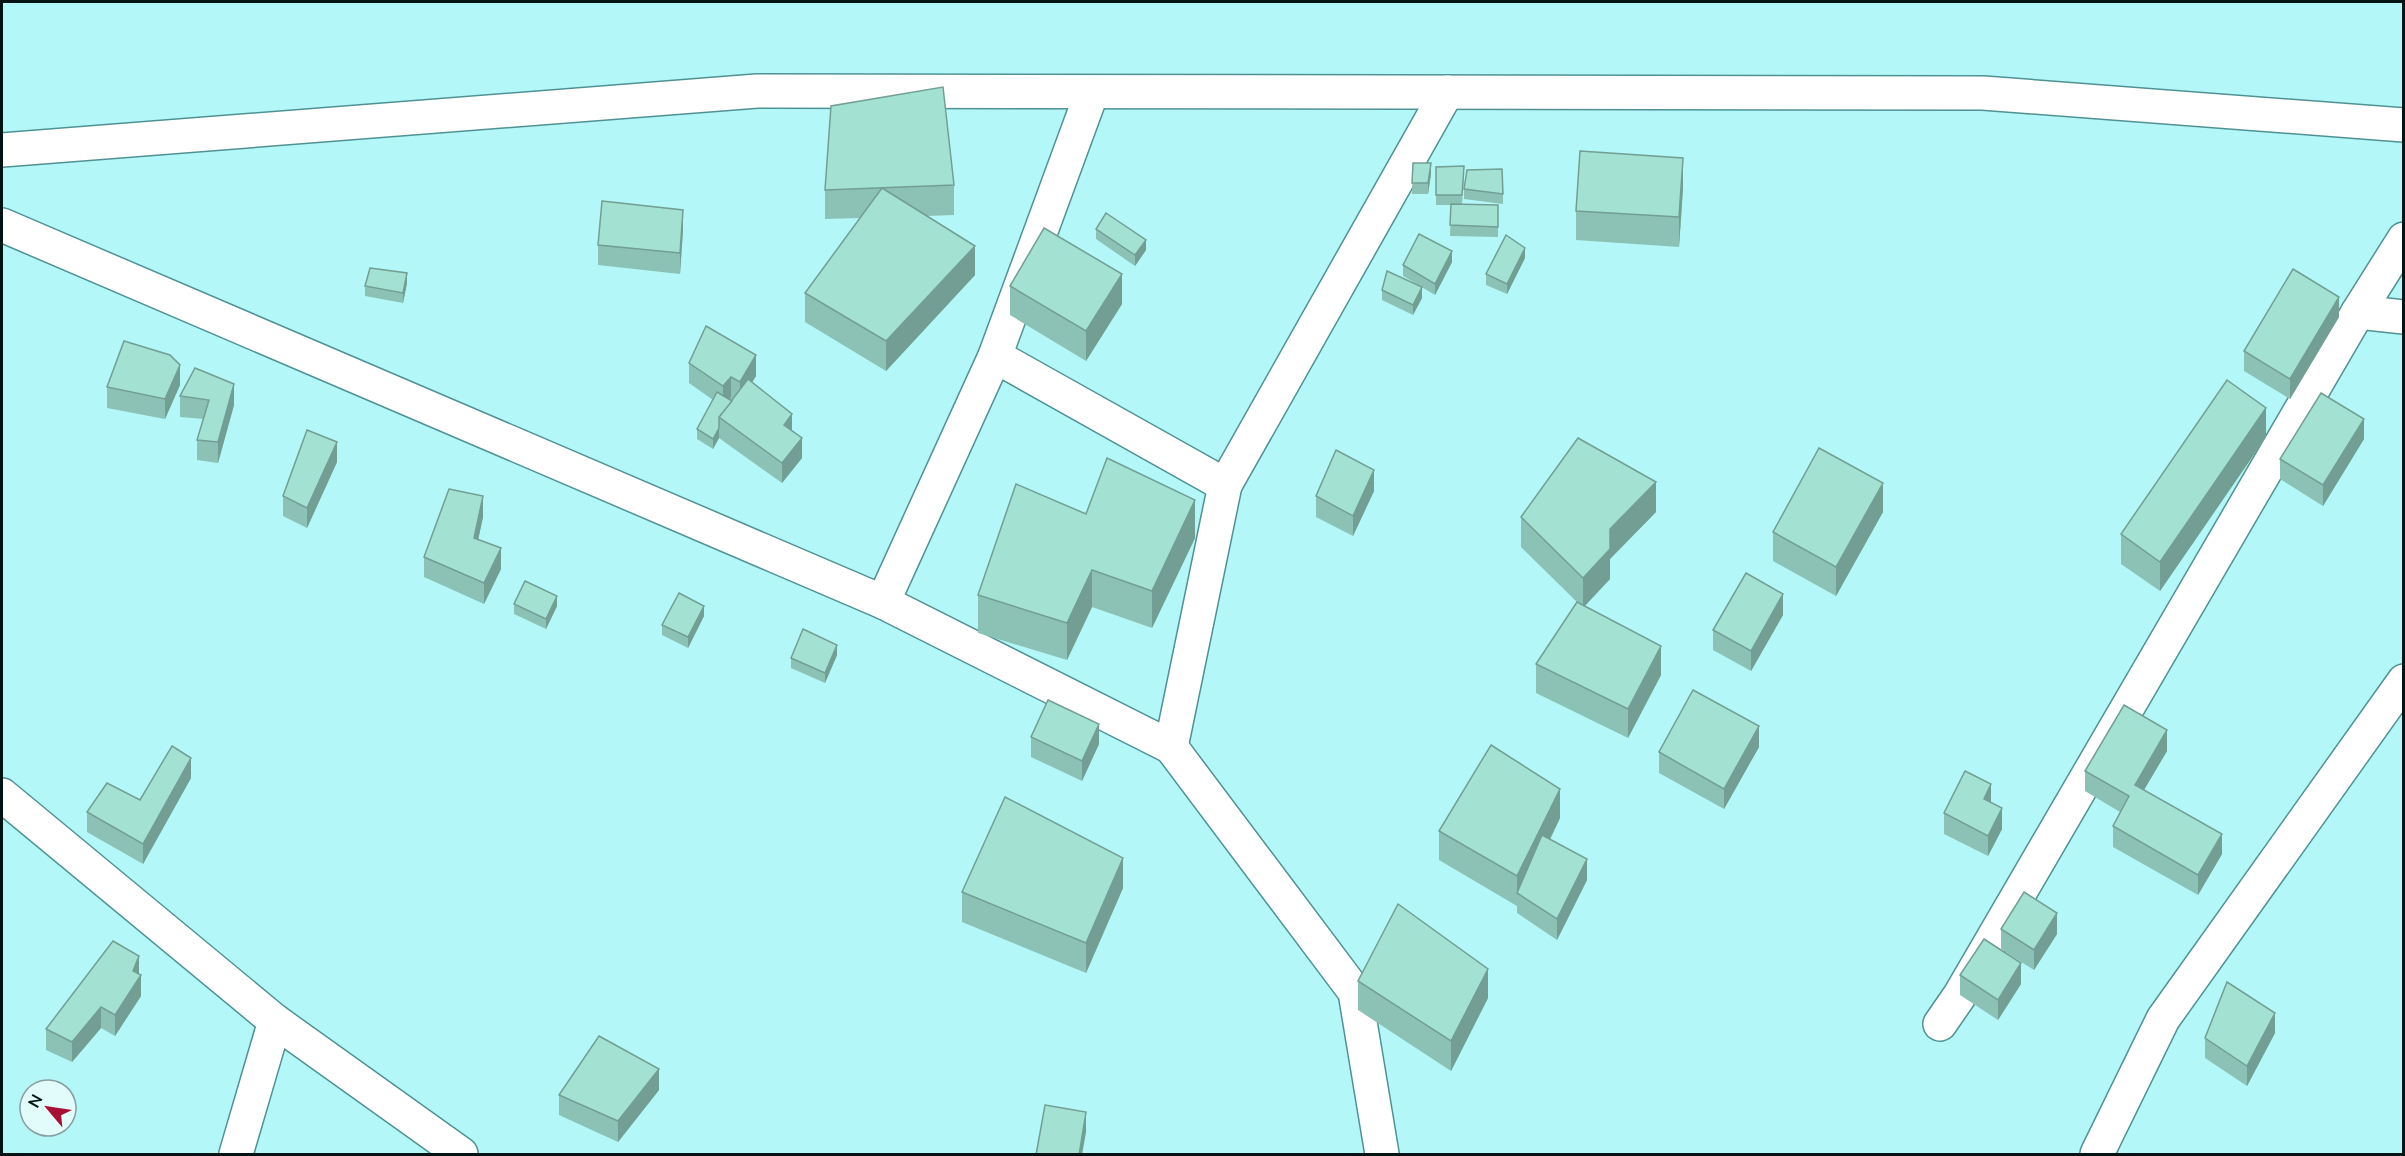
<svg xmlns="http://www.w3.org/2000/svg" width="2405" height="1156" viewBox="0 0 2405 1156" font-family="Mulish,sans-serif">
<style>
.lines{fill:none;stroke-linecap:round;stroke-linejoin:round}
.minor-casing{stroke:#509293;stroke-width:36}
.major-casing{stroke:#509293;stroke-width:36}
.minor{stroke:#fff;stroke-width:33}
.major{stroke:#fff;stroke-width:33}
.wall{fill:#8cc2b5}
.shaded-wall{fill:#729e93}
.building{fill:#a3e2d2;stroke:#729e93;stroke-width:1.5}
</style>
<rect width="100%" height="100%" fill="#b3f7f8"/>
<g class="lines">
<defs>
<g id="minor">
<path d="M2 150 757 91 1983 93 2404 125"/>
<path d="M2 225 883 602 995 356 1092 92"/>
<path d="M2358 312 2404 317"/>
<path d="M995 356 1225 485 1171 747 1355 992 1382 1154"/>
<path d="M1225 485 1447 92"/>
<path d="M883 602 1171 747"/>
<path d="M1940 1024 1960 995 2358 312 2404 239"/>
<path d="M236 1154 275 1021"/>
<path d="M2097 1154 2163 1019 2404 681"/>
</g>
<path id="major" d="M2 795 275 1021 461 1154"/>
</defs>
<!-- minor casing -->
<use href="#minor" class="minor-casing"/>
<!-- major casing -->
<use href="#major" class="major-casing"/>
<!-- minor -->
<use href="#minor" class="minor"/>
<!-- major -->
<use href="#major" class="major"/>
</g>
<!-- wall -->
<g class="wall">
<path d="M1413 163 1431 174 1428 194H1412Z"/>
<path d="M1436 167 1464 176 1462 204 1498 205V237L1450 236 1451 205H1436Z"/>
<path d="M954 185V215L927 216 975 275 886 371 805 322V293L860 218 825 219V190Z"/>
<path d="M1683 188 1679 247 1576 240V211Z"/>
<path d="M1464 189 1503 194V204L1464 199Z"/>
<path d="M1096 229 1146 250 1135 266 1096 239Z"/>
<path d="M683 230 680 274 598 265V245Z"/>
<path d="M1525 258 1507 294 1486 285V274Z"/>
<path d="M1452 262 1435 295 1403 276V265Z"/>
<path d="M407 283 403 303 365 296V286Z"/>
<path d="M1010 286 1122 304 1086 361 1010 315Z"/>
<path d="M1382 290 1422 298 1413 315 1382 300Z"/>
<path d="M2339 317 2290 399 2244 371V351Z"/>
<path d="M689 363 756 376 752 382 792 431 802 458 782 483 719 438 713 449 697 439V429L713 400 689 383Z"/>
<path d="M234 384V405L218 463 197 460V440L204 419 180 417V396Z"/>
<path d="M180 385 165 419 107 408V387Z"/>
<path d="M2266 437 2160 591 2121 564V534Z"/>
<path d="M2364 439 2323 506 2280 479V459Z"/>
<path d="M337 462 307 528 283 516V496Z"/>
<path d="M1374 491 1353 536 1316 517V496Z"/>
<path d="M1656 512 1610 559V579L1584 606 1661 675 1628 738 1536 693V664L1578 603 1521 547V517Z"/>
<path d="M1883 512 1836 596 1773 561V532Z"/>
<path d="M1086 514 1195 538 1152 628 1092 607 1067 660 978 633V595Z"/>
<path d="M483 517 478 540 501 569 484 604 424 577V557Z"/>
<path d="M514 604 557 606 546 629 514 614Z"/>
<path d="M1783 615 1751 671 1713 650V630Z"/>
<path d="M704 616 688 648 662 635V625Z"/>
<path d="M837 655 825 683 791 668V658Z"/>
<path d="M1031 737 1099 744 1082 781 1031 757Z"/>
<path d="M1759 747 1724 809 1659 773V752Z"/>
<path d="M2167 751 2144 790 2222 854 2198 895 2113 847V826L2120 812 2085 791V771Z"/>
<path d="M191 778 143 864 87 832V812L140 800Z"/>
<path d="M1944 813 2002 829 1988 856 1944 834Z"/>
<path d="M1560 818 1550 840 1587 880 1557 940 1517 913V906L1439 860V831Z"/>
<path d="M1123 888 1086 973 962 922V892Z"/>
<path d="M2001 929 2057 934 2034 970 2001 949Z"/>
<path d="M139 974 141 996 115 1036 101 1028 72 1062 46 1050V1029Z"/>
<path d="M1960 975 2021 984 1998 1020 1960 995Z"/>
<path d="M1358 981 1488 998 1451 1071 1358 1010Z"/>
<path d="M2275 1033 2247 1086 2205 1058V1038Z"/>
<path d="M659 1090 618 1142 559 1115V1095Z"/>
</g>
<!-- shaded-wall -->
<g class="shaded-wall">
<path d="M1683 158V188L1679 247V217Z"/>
<path d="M1431 163V174L1428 194V183Z"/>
<path d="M683 210V230L680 274V253Z"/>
<path d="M1146 240V250L1135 266V255Z"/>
<path d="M975 246V275L886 371V341Z"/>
<path d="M1525 248V258L1507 294V284Z"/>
<path d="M1452 251V262L1435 295V284Z"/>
<path d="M407 273V283L403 303V293Z"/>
<path d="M1122 274V304L1086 361V331Z"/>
<path d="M1422 287V298L1413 315V305Z"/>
<path d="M2339 297V317L2290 399V379Z"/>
<path d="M756 355V376L740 403V382Z"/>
<path d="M180 365V385L165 419V399Z"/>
<path d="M731 377V397L723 407V386Z"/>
<path d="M234 384V405L218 463V442Z"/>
<path d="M2266 408V437L2160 591V562Z"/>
<path d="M792 414V435L784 425Z"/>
<path d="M2364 419V439L2323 506V485Z"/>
<path d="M719 428V438L713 449V439Z"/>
<path d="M802 438V458L782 483V463Z"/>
<path d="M337 442V462L307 528V508Z"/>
<path d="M1374 470V491L1353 536V516Z"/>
<path d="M1656 482V512L1610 559V529Z"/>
<path d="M1883 483V512L1836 596V567Z"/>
<path d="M483 496V517L474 559V538Z"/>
<path d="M1195 500V538L1152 628V591Z"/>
<path d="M501 548V569L484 604V583Z"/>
<path d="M1610 549V579L1583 608V578Z"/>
<path d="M1092 570V607L1067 660V623Z"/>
<path d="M1783 594V615L1751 671V651Z"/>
<path d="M557 596V606L546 629V619Z"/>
<path d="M704 606V616L688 648V637Z"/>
<path d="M837 645V655L825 683V673Z"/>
<path d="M1661 646V675L1628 738V709Z"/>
<path d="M1099 724V744L1082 781V761Z"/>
<path d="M1759 726V747L1724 809V789Z"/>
<path d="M2167 730V751L2135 805V785Z"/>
<path d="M191 758V778L143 864V844Z"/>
<path d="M1991 784V805L1984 799Z"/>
<path d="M1560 789V818L1522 896 1517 893V906V876Z"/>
<path d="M2002 808V829L1988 856V836Z"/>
<path d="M2222 834V854L2198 895V875Z"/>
<path d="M1123 858V888L1086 973V943Z"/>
<path d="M1587 859V880L1557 940V919Z"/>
<path d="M2057 913V934L2034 970V950Z"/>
<path d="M139 956V976L141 975V996L115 1036V1015Z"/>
<path d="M2021 963V984L1998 1020V1000Z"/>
<path d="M1488 969V998L1451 1071V1041Z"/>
<path d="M101 1007V1028L72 1062V1042Z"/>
<path d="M2275 1013V1033L2247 1086V1066Z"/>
<path d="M659 1069V1090L618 1142V1121Z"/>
<path d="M1086 1112V1132L1082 1155H1079Z"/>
</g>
<!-- building -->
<g class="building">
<path d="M943 87 954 185 825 190 831 106Z"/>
<path d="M1580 151 1683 158 1679 217 1576 211Z"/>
<path d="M1413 163H1431L1428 183H1412Z"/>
<path d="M1464 166 1462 195H1436V167Z"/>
<path d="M1502 169 1503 194 1464 189 1467 170Z"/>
<path d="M882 188 975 246 886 341 805 293Z"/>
<path d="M602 201 683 210 680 253 598 245Z"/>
<path d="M1451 204 1498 205V227L1450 225Z"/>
<path d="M1106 213 1146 240 1135 255 1096 229Z"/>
<path d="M1044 228 1122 274 1086 331 1010 286Z"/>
<path d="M1419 234 1452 251 1435 284 1403 265Z"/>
<path d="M1506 235 1525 248 1507 284 1486 274Z"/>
<path d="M370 268 407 273 403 293 365 286Z"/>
<path d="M2293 269 2339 297 2290 379 2244 351Z"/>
<path d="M1387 271 1422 287 1413 305 1382 290Z"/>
<path d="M706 326 756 355 740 382 731 377 723 386 689 363Z"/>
<path d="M124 341 170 355 180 365 165 399 107 387Z"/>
<path d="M195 368 234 384 218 442 197 440 209 400 180 396Z"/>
<path d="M748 379 792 414 784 425 802 438 782 463 719 417Z"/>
<path d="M2227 380 2266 408 2160 562 2121 534Z"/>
<path d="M717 392 732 401 719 417V428L713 439 697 429Z"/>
<path d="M2321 393 2364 419 2323 485 2280 459Z"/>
<path d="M307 430 337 442 307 508 283 496Z"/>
<path d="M1578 438 1656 482 1610 529V549L1583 578 1521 517Z"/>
<path d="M1819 448 1883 483 1836 567 1773 532Z"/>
<path d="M1336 450 1374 470 1353 516 1316 496Z"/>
<path d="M1107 458 1195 500 1152 591 1092 570 1067 623 978 595 1016 484 1086 514Z"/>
<path d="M449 489 483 496 474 538 501 548 484 583 424 557Z"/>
<path d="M1746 573 1783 594 1751 651 1713 630Z"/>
<path d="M525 581 557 596 546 619 514 604Z"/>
<path d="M679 593 704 606 688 637 662 625Z"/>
<path d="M1577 602 1661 646 1628 709 1536 664Z"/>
<path d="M803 629 837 645 825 673 791 658Z"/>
<path d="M1693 690 1759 726 1724 789 1659 752Z"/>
<path d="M1048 700 1099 724 1082 761 1031 737Z"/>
<path d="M2124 705 2167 730 2135 785 2222 834 2198 875 2113 826 2129 796 2085 771Z"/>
<path d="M1491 745 1560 789 1517 876 1439 831Z"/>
<path d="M172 746 191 758 143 844 87 812 107 783 140 800Z"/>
<path d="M1965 771 1991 784 1984 799 2002 808 1988 836 1944 813Z"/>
<path d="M1005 797 1123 858 1086 943 962 892Z"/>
<path d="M1542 835 1587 859 1557 919 1517 893Z"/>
<path d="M2024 892 2057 913 2034 950 2001 929Z"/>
<path d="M1398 904 1488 969 1451 1041 1358 981Z"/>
<path d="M1984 939 2021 963 1998 1000 1960 975Z"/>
<path d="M113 941 139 956 133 971 141 975 115 1015 101 1007 72 1042 46 1029Z"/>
<path d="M2227 982 2275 1013 2247 1066 2205 1038Z"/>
<path d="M599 1036 659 1069 618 1121 559 1095Z"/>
<path d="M1045 1105 1086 1112 1079 1155H1036Z"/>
</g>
<!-- border -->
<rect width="2405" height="1156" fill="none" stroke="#001414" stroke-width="6"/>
<!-- north arrow -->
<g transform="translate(48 1108) rotate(299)"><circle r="28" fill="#e2fcfc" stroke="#889f9f" stroke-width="1.5"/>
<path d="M0-4.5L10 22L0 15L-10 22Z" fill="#a80f34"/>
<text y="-9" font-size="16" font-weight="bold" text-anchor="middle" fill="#001414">N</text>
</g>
</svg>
